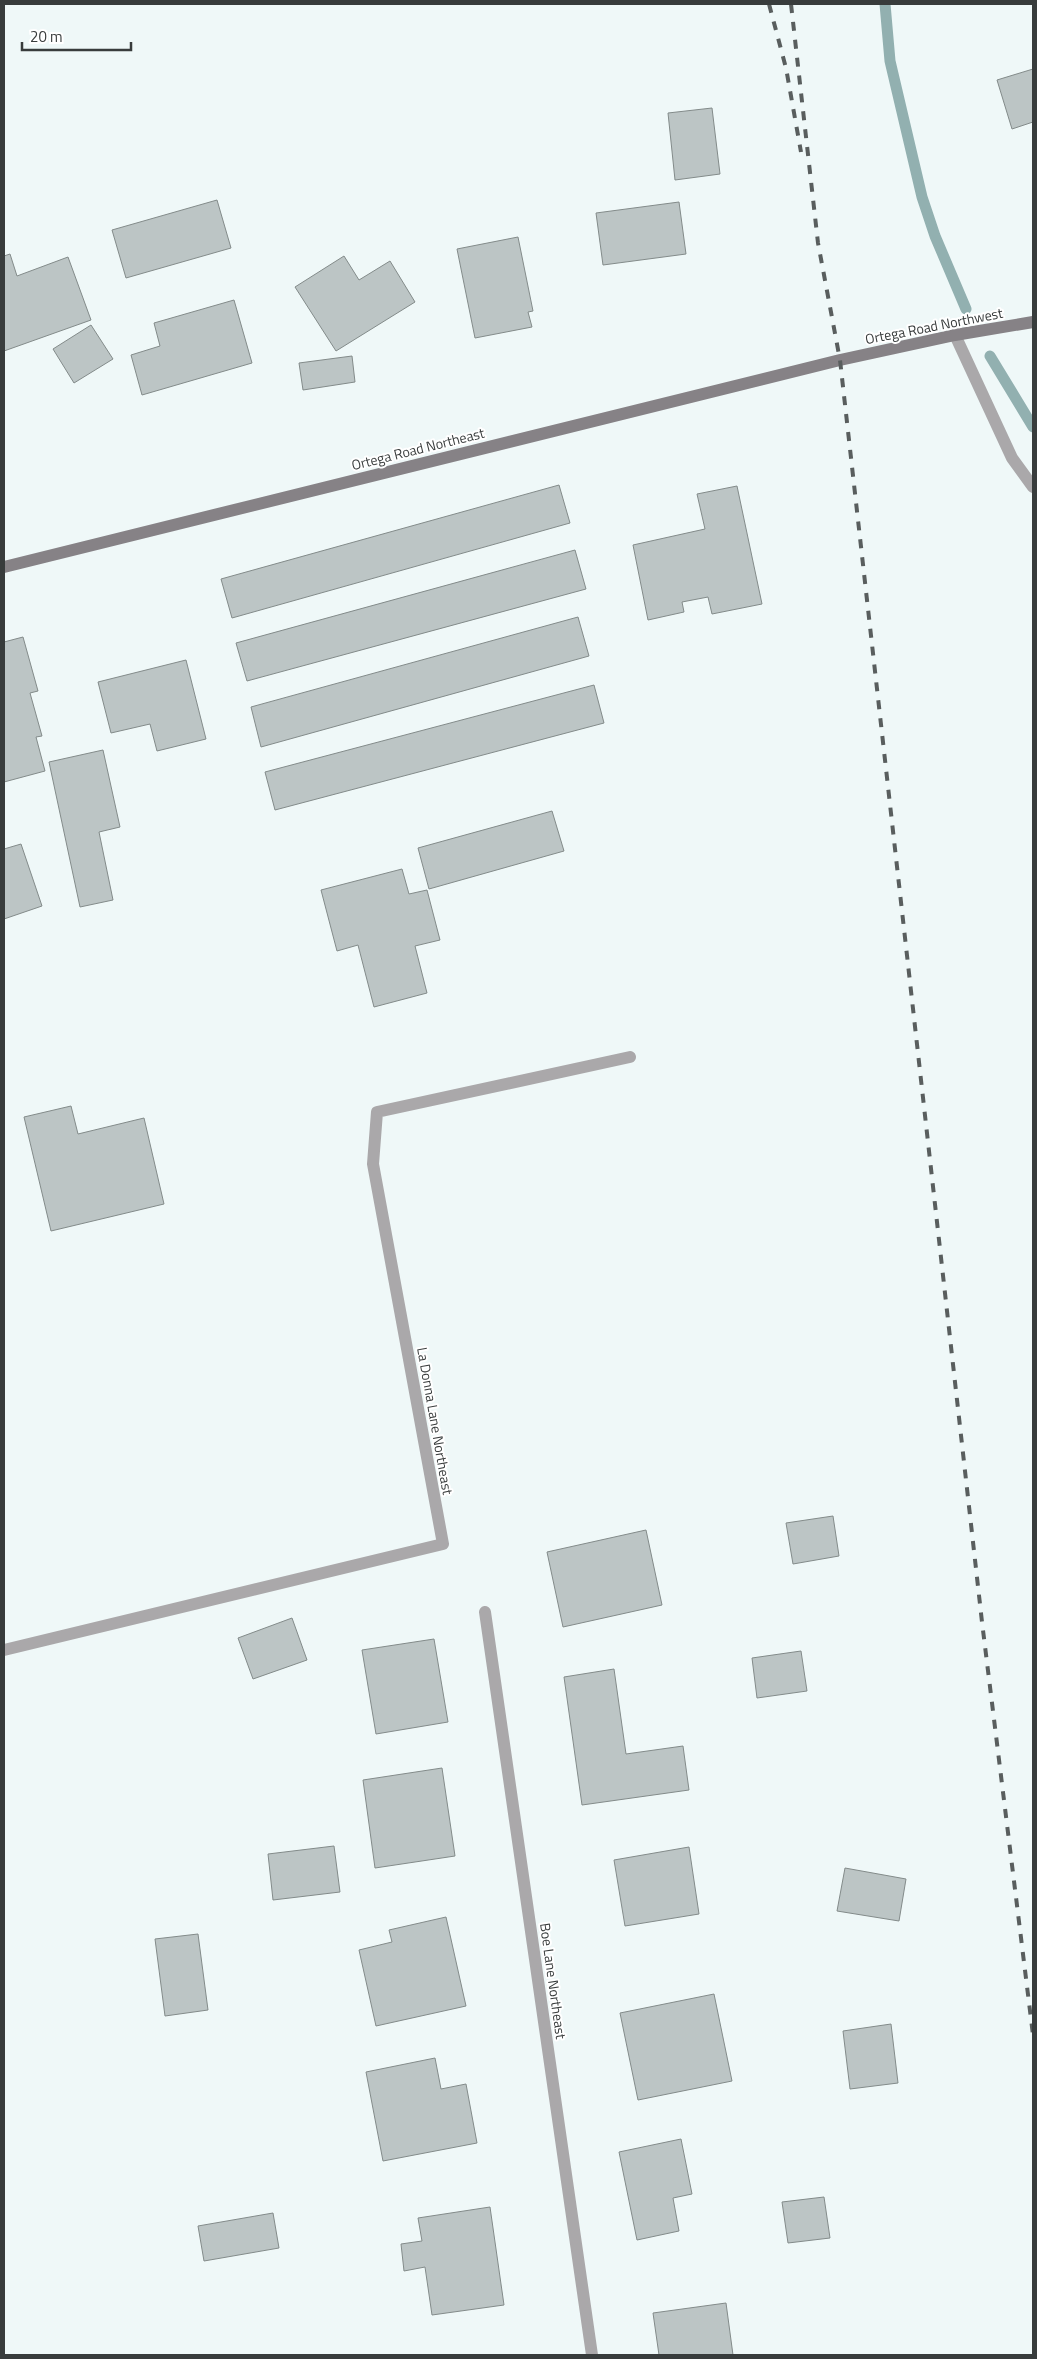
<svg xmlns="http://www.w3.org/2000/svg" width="1037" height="2359" viewBox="0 0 1037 2359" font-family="'Titillium Web',sans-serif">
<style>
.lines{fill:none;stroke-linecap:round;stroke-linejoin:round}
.stream{stroke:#92b0b0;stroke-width:11}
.building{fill:#bcc5c5;stroke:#838b8a}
.lane{stroke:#aaa8aa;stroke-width:12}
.street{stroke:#aaa8aa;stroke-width:12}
.secondary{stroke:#868286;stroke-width:12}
.rail{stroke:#595e5e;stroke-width:4;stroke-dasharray:9 9;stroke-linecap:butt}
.labels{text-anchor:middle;stroke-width:4;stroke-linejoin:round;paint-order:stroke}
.street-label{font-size:14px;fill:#383c3c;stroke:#fff}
</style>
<rect width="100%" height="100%" fill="#eff8f8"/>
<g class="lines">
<!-- stream -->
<g class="stream">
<path d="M885 4 890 61 922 197 935 236 966 309"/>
<path d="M990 356 1033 427"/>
</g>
</g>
<!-- building -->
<g class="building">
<path d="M1033 69V122L1012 129 997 80Z"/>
<path d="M712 108 720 174 675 180 668 113Z"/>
<path d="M217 200 231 248 126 278 112 230Z"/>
<path d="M679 202 686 254 603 265 596 213Z"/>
<path d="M518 237 533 311 528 312 532 327 475 338 457 249Z"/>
<path d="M10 254 17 276 68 257 91 320 4 351V256Z"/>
<path d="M344 256 359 280 390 261 415 302 336 351 295 287Z"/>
<path d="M234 300 252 363 142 395 131 355 160 346 154 323Z"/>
<path d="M91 325 113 359 74 383 53 349Z"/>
<path d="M352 356 355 382 303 390 299 363Z"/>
<path d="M559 485 570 523 232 618 221 579Z"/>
<path d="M737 486 762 604 712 614 708 597 682 602 684 612 648 620 633 545 705 529 697 494Z"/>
<path d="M575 550 586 589 247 681 236 643Z"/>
<path d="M578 617 589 656 261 747 251 707Z"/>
<path d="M23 637 38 691 30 693 42 736 36 737 45 771 4 782V642Z"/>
<path d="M186 660 206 739 157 751 150 724 111 733 98 682Z"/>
<path d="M594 685 604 723 275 810 265 772Z"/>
<path d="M103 750 120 827 99 832 113 900 80 907 49 762Z"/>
<path d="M552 811 564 851 429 889 418 848Z"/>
<path d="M21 844 42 906 4 919V849Z"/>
<path d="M402 869 409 894 427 890 440 940 415 946 427 993 374 1007 358 945 337 951 321 890Z"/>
<path d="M71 1106 78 1134 144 1118 164 1204 51 1231 24 1117Z"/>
<path d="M833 1516 839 1556 793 1564 786 1523Z"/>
<path d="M646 1530 662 1605 563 1627 547 1552Z"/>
<path d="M292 1618 307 1660 253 1679 238 1638Z"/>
<path d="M434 1639 448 1722 376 1734 362 1650Z"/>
<path d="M801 1651 807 1691 757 1698 752 1658Z"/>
<path d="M614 1669 626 1754 683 1746 689 1790 582 1805 564 1677Z"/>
<path d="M442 1768 455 1856 375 1868 363 1780Z"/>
<path d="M334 1846 340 1892 273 1900 268 1854Z"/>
<path d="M689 1847 699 1914 625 1926 614 1860Z"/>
<path d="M845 1868 906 1879 899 1921 837 1911Z"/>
<path d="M446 1917 466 2006 376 2026 359 1950 392 1942 389 1930Z"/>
<path d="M198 1934 208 2010 165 2016 155 1939Z"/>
<path d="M714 1994 732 2081 638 2100 620 2013Z"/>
<path d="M891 2024 898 2083 850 2089 843 2031Z"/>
<path d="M435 2058 441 2089 466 2084 477 2143 383 2161 366 2072Z"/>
<path d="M681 2139 692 2194 673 2198 679 2231 637 2240 619 2152Z"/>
<path d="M824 2197 830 2238 788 2243 782 2202Z"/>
<path d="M490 2207 504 2305 432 2315 425 2267 404 2271 401 2244 422 2241 418 2218Z"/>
<path d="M273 2213 279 2248 204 2261 198 2226Z"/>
<path d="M726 2303 733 2355H659L653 2313Z"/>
</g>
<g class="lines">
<!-- lane -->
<path class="lane" d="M955 335 1012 458 1033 487"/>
<!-- street -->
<g class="street">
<path d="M485 1612 592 2355"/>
<path d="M4 1650 443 1544 373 1164 377 1112 630 1057"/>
</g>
<!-- secondary -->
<path class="secondary" d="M4 567 840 360 955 335 1033 322"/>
<!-- rail -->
<g class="rail">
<path d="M769 4 786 68 801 152"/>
<path d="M791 4 818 243 840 360 982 1622 1033 2035"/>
</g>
</g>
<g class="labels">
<!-- street labels -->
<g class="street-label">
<text transform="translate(934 326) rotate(-11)" y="5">Ortega Road Northwest</text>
<text transform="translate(418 449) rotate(-14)" y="5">Ortega Road Northeast</text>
<text transform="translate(435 1421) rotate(80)" y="5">La Donna Lane Northeast</text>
<text transform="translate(553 1981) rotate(82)" y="5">Boe Lane Northeast</text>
</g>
</g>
<!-- border -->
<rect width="1037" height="2359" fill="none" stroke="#383c3c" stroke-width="10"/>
<!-- scale -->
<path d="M22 42v8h109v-8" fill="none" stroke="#383c3c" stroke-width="2.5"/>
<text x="30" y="42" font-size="15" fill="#383c3c" stroke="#ffffff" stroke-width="4" paint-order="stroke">20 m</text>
</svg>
